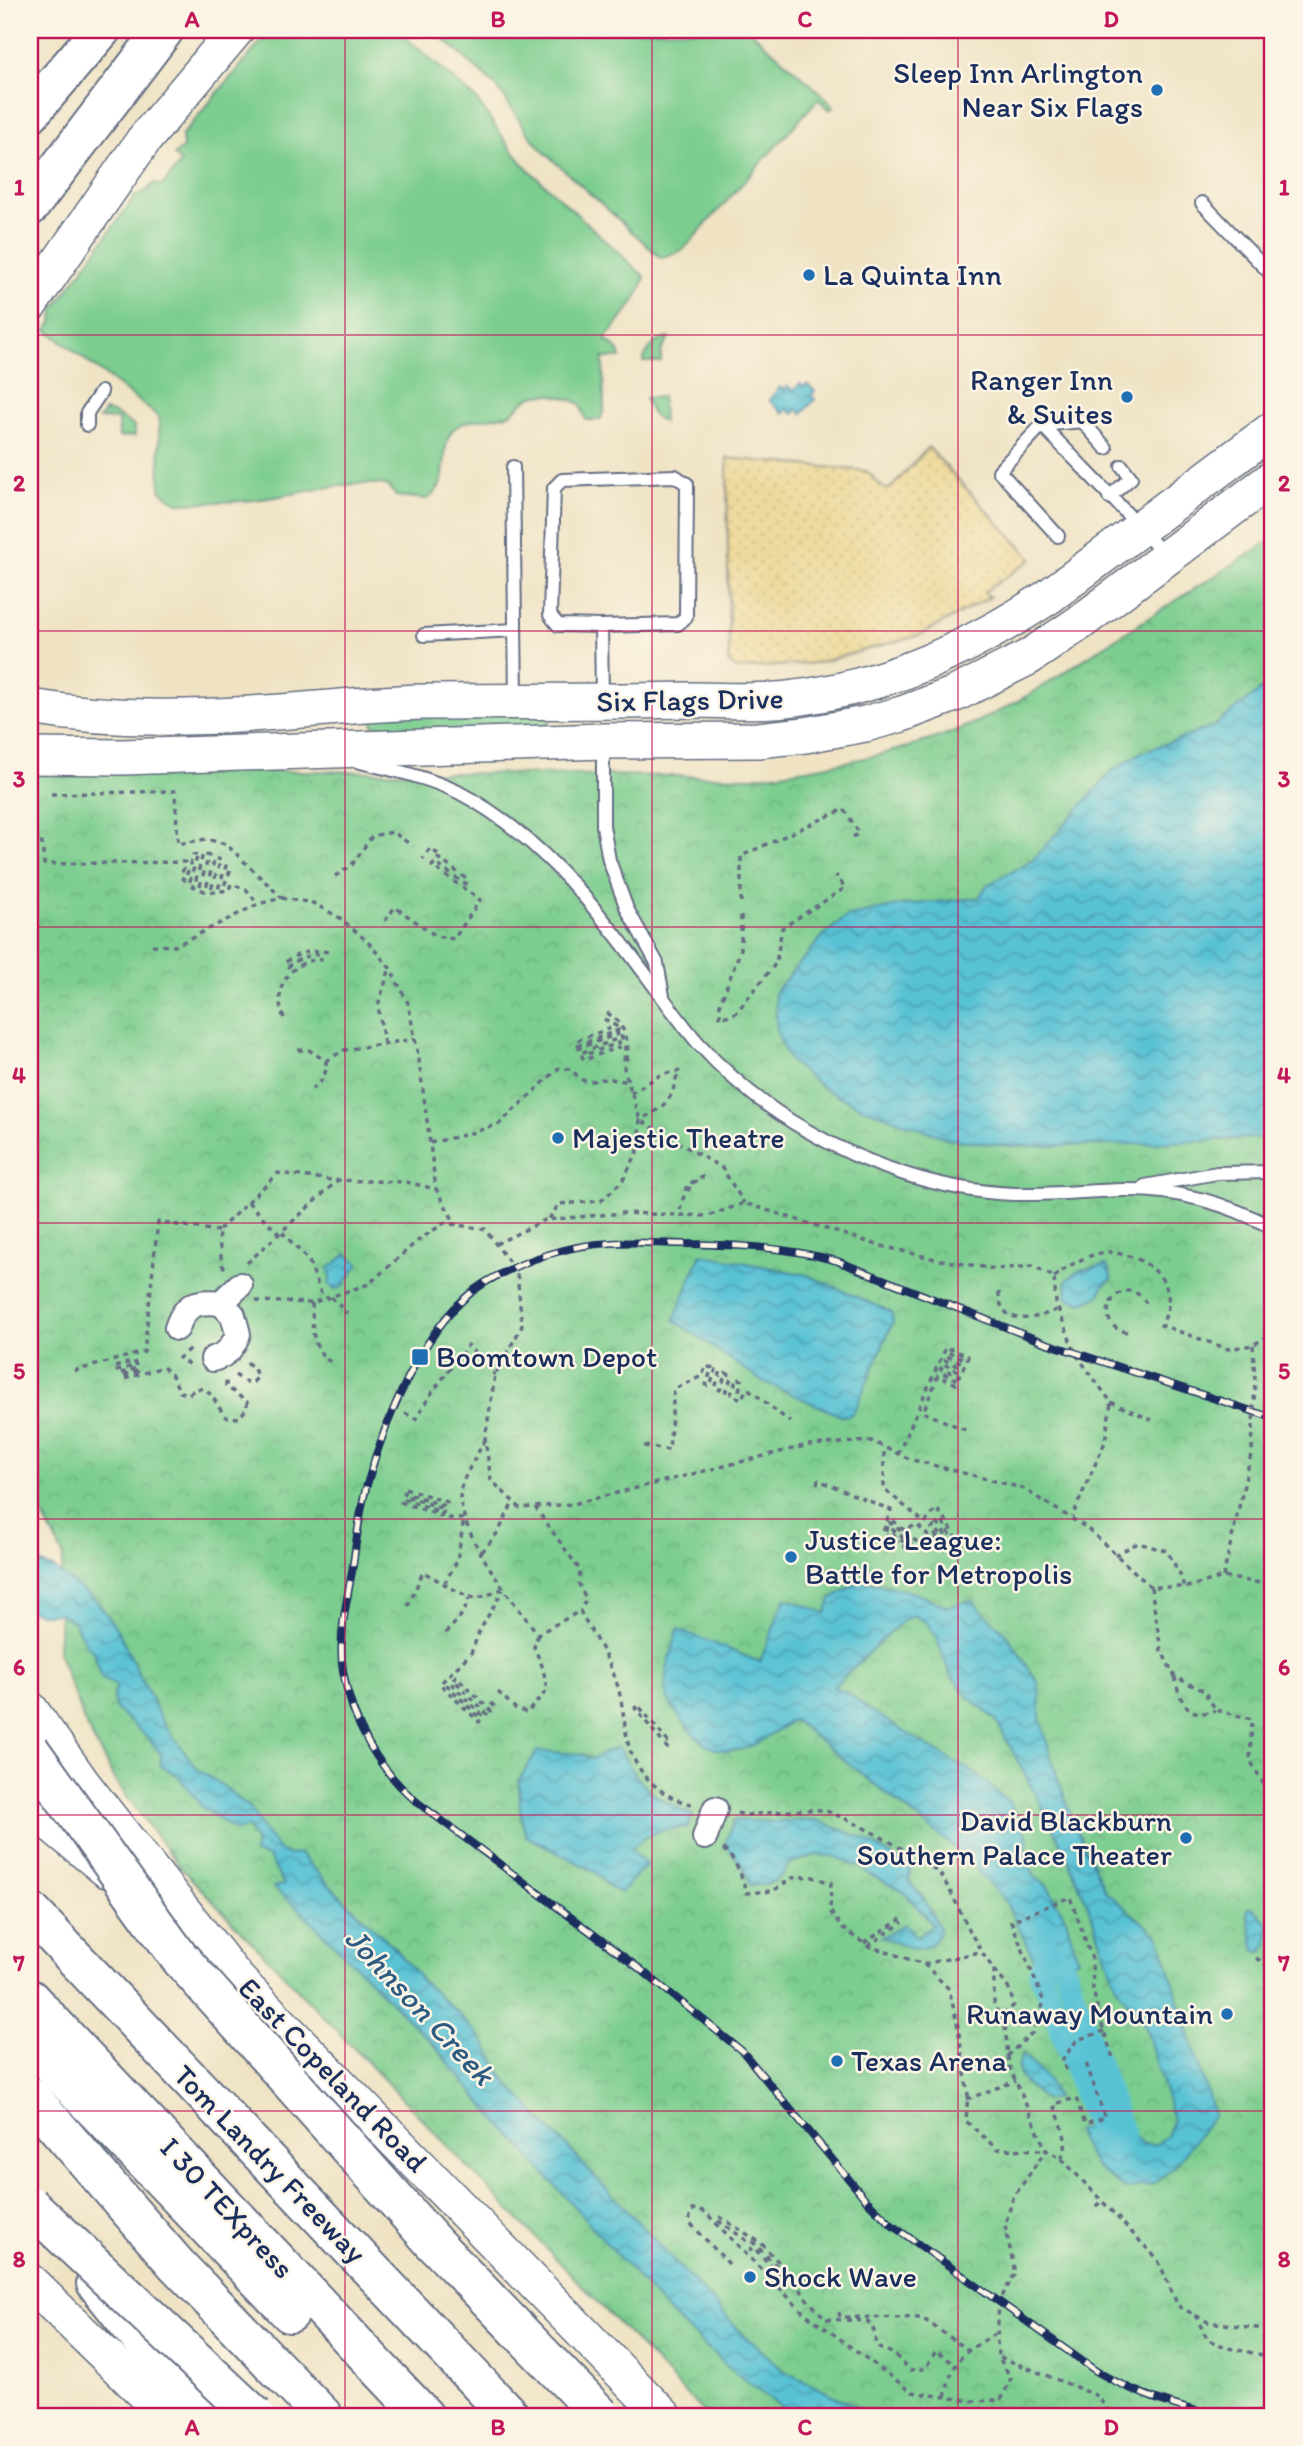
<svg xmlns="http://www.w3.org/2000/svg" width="1303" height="2446" viewBox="0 0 1303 2446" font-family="Itim,sans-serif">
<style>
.green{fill:#7bcd8f;stroke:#4b7e76;stroke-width:2}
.sand{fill:url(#sand-dots);stroke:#84847e;stroke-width:2}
.park{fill:url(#park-crowns);stroke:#4b7e76;stroke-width:2}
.water{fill:url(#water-waves);stroke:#3a789a;stroke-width:2}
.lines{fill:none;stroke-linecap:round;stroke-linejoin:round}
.canal{stroke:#59c2d5;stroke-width:23}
.lane-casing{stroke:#656e82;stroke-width:16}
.street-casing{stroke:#656e82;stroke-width:28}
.secondary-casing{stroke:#656e82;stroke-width:38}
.highway-casing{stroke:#656e82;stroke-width:42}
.path{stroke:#656e82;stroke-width:3.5;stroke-dasharray:5 5;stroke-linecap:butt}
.lane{stroke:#fff;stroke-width:12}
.street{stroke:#fff;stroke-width:24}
.secondary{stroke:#fff;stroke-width:35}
.highway{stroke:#fff;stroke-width:38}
.rail-casing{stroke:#1b2f5e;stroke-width:8}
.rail{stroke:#fcf5e5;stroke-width:5;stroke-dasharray:16;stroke-linecap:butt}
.highway-bridge-casing{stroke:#656e82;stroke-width:42;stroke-linecap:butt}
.path-bridge{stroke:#656e82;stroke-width:3.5;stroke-dasharray:5 5;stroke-linecap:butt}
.highway-bridge{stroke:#fff;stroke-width:38}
.grid{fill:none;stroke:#c2185b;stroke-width:2;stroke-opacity:0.55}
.poi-dot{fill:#1f6fb2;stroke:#fcf5e5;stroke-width:2.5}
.labels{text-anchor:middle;stroke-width:5;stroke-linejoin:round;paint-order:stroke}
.poi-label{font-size:30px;fill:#1b2f5e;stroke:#fcf5e5;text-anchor:start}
.street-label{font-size:30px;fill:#1b2f5e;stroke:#fcf5e5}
.water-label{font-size:32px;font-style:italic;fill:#2e5b82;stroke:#fcf5e5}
.neatline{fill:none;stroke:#c2185b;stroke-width:2.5}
.grid-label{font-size:23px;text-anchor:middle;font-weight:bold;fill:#c2185b}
</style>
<defs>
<pattern id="sand-dots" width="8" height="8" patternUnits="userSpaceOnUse" patternTransform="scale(1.75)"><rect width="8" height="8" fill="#eeda9e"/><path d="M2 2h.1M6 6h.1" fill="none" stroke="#ccbb8a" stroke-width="1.8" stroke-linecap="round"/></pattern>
<pattern id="park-crowns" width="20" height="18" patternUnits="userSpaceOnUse" patternTransform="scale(1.75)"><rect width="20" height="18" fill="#7bcd8f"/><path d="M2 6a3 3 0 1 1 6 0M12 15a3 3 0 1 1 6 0" fill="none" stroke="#6ab07e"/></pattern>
<pattern id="water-waves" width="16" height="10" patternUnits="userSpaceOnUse" patternTransform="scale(1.75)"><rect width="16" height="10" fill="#59c2d5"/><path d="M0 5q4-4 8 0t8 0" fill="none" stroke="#499eb0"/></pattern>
</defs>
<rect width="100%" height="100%" fill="#fcf5e5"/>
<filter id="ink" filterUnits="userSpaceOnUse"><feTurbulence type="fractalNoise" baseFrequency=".0143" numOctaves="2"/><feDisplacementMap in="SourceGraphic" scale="14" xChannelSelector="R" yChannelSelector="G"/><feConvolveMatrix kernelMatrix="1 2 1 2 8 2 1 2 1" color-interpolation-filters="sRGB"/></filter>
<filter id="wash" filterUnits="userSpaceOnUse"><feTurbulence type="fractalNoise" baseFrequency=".00686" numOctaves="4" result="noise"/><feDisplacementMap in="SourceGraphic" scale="28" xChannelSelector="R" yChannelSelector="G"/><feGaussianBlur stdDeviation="1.57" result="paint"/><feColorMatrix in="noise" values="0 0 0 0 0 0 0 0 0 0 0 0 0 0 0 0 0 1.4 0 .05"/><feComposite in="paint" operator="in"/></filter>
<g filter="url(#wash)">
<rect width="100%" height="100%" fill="#efe3c4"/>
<!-- green -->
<g class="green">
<path d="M271 30H397L476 99 511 149 526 167 645 277C638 302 621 319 605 339L619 351 621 358H603L604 410 600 420H586L580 404C567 397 548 392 533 396 522 399 517 412 507 415 493 418 460 419 452 431 437 454 454 482 427 499L396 496 387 485C347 480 308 492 269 498 239 503 207 502 177 503L160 490 159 417 47 330 53 321 54 309 136 195 147 191 154 183 162 186 181 163 174 155 183 147 182 135Z"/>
<path d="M434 30H749L822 94 834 107 830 110 818 99 683 250 661 258 542 150 527 132 498 88Z"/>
<path d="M669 338 661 352V362H643C646 350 656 339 669 338Z"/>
<path d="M662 397 663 422 652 414 645 398Z"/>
<path d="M105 411 115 414 134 426 135 436 119 437 118 419H99Z"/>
<path d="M548 711 549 729 431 731 373 726V715Z"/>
</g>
<!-- sand -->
<path class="sand" d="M928 447 1032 559 984 592 990 597 920 635 817 663 736 669 729 663 727 458 867 471 884 489H890Z"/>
<!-- park -->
<path class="park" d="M1273 539V2416H707L179 1866 116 1782 87 1727 58 1652 63 1555 30 1490V774L302 771 753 777C832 766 917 752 989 716 1027 698 1063 673 1098 650 1157 613 1215 576 1273 539Z"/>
<!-- water -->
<g class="water">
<path d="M800 384 804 387 807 384 815 391 811 396 815 399 802 414 798 409 793 414 787 409 783 413 769 400 780 387 784 391 788 386 793 391Z"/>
<path d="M1273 681V1137L1113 1145 1010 1146 949 1139 861 1107 824 1089 789 1060 777 1033 775 992 823 936 846 917 903 905 979 898 987 885 1032 861 1113 770 1140 753 1212 727Z"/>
<path d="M347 1254 359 1264 341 1288 333 1289 329 1283 331 1276 328 1269Z"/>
<path d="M701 1254 807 1275 891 1312 893 1322 855 1410 850 1415 841 1416 760 1380 674 1320Z"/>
<path d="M1107 1265 1112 1279 1103 1285 1099 1296 1082 1303 1067 1298 1066 1281 1080 1270Z"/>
<path d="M30 1560 53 1568 97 1601 118 1631 162 1721 198 1770 222 1785 251 1809 263 1830 280 1852 290 1855 299 1853 338 1894 396 1949 421 1980 459 2014 484 2042 507 2083 740 2331 784 2371 874 2416H793L733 2371 669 2313 481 2102 435 2046 296 1906 273 1887 284 1885 269 1857 254 1854 256 1843 248 1827 236 1831 202 1807 177 1775 161 1766V1754L148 1738 115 1708 113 1695 117 1686 101 1677 95 1654 85 1643 74 1622 61 1614H41L30 1610Z"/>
<path d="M861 1581C893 1586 919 1592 947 1607L971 1600 1007 1635 1039 1684 1040 1716 1052 1762 1076 1828 1106 1892 1159 1936 1214 2115 1173 2168 1153 2184 1127 2189C1096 2172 1091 2162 1076 2131L1126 2116 1132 2134 1142 2144 1155 2145 1168 2135 1173 2120 1146 2028 1116 1986 1091 1913 1066 1854 1040 1803 996 1720 968 1697 950 1674 936 1637 927 1623 913 1615 902 1621 833 1687 846 1692 870 1710 924 1744 976 1774 1010 1803 1028 1838 1026 1853 1034 1876 1048 1887 1066 1919 1078 1959 1040 1972 1006 1902 965 1856 794 1720C777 1729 761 1744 742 1749 730 1752 715 1751 705 1744 693 1736 665 1702 665 1688 665 1668 673 1648 678 1629L760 1662 785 1598 826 1613 831 1599Z"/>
<path d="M618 1747C640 1786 651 1798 693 1815L687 1828C664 1827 647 1833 631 1849L646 1865 620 1893 608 1886 594 1871 526 1836 520 1810 519 1780 537 1751 581 1754 591 1759Z"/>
<path d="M734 1820 777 1822 816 1820 867 1840 910 1868 909 1881 925 1900 940 1929C932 1961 902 1945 881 1937L905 1924 917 1937 933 1925 904 1892 870 1875 859 1866 834 1856 815 1855 789 1864C780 1881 770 1887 750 1885L743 1866 725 1844Z"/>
<path d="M1252 1907 1268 1924 1267 1946 1263 1952 1255 1951 1247 1910Z"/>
<path d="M1023 2054 1049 2081 1057 2098 1045 2100C1028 2085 1010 2078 1023 2054Z"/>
</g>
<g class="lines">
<!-- canal -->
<g class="canal">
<path d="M1044 1940 1048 1951 1063 1964 1123 2134 1118 2146"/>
<path d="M1048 1951 1040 1972 1101 2138 1112 2148"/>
</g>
</g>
</g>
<g filter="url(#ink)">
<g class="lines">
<defs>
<g id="lane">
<path d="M1202 203 1273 276"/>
<path d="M87 425V413L101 392"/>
<path d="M1042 425 1082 421 1106 448"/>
<path d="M513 467 516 699"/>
<path d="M1109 497 1131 478 1122 466"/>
<path d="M1058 536 999 471 1042 425C1083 468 1126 510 1164 555"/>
<path d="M601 626 678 624 686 617 687 484 675 476 562 480 554 488 550 615 558 625 601 626 602 698"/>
<path d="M424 635 515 630"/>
<path d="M603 742V826L609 860 627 909 657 963 663 996"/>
<path d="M360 762C393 770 427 777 458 792 535 832 592 902 643 971 662 996 679 1021 699 1044 729 1077 766 1107 804 1129 867 1166 941 1191 1014 1194 1051 1195 1086 1191 1123 1190 1175 1189 1227 1203 1273 1228"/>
<path d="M1145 1186 1217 1173 1273 1172"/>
</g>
<g id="street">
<path d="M177 1328C185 1304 196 1300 221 1303L240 1285"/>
<path d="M213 1359C227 1355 232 1348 238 1334L233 1315 221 1303"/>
<path d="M705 1837 715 1809"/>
</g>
<g id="secondary">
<path d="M30 304 143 141 236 30"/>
<path d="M30 707C79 715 128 718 177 717 260 717 342 704 425 702 513 701 601 702 689 700 724 700 760 703 795 698 887 687 971 648 1048 597L1273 429"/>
<path d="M30 756 122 757 603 741 758 740 805 735 865 724 902 714 955 694 1029 657 1078 624 1273 478"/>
<path d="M30 1709 83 1784 238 1980 664 2416"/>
<path d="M30 1807 107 1870"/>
<path d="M30 2282 168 2416"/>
</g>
<g id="highway">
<path d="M30 113 101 30"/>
<path d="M30 206 164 30"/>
<path d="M30 1911 510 2416"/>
<path d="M30 1999 424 2416"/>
<path d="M30 2042 290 2313"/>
<path d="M30 2096 177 2265 323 2416"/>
<path d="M96 2283 202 2416"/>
</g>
</defs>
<!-- lane casing -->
<use href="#lane" class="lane-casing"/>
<!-- street casing -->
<use href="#street" class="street-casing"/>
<!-- secondary casing -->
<use href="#secondary" class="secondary-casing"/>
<!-- highway casing -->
<use href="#highway" class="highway-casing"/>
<!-- path -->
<g class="path">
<path d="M30 794H31"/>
<path d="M51 794 175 791 178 844 206 839 226 844 282 898"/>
<path d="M30 844 42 843 44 864 185 862 181 877 185 880 193 855 198 854 189 884 194 887 203 854 209 856 199 889 205 891 215 858 221 860 210 892H217L226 866 230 871 222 891 229 890 231 884 246 889 258 904"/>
<path d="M335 876 352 865 372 836 393 832 411 845"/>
<path d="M741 902V856L844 809 859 833 853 837"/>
<path d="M741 916V949L720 1004V1018L736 1013 776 963 782 928 845 888 836 875"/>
<path d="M385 921 395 907 436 936 454 939 480 900 432 866 435 863 465 884 468 880 438 858 440 855 430 849 423 859"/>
<path d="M152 945 175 946 258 904 282 898 313 903 340 918 368 942 390 968 408 1003 419 1060 436 1189"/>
<path d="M607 1013C625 1023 631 1044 626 1062"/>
<path d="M284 1018C271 988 290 961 321 959V954C308 955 299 958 288 967L285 963C299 951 312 950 331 952"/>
<path d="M604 1019 616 1026 576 1041 578 1045 619 1030 621 1033 579 1048 581 1053 622 1037 624 1041 582 1056 584 1060 625 1045 624 1068 640 1120 722 1168 744 1203"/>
<path d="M384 1044 378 1005 390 968"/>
<path d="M298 1050H309L326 1061C327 1076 321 1085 307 1091"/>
<path d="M326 1061 344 1050 415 1039"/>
<path d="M631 1093 662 1074 680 1071"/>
<path d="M430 1143 468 1134 499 1124 559 1068 571 1069C588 1089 588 1079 608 1079 614 1079 621 1081 627 1081"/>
<path d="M248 1202 279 1234"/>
<path d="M680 1210 687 1185 702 1177V1179L692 1183 686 1195"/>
<path d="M549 1219 559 1204 601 1201 623 1180 638 1151 640 1120C652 1113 666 1107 672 1093 675 1086 675 1078 680 1071"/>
<path d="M282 1232 309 1261 323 1299"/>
<path d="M496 1244 545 1220 623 1213 708 1216 744 1203 878 1245 935 1259 995 1269 1033 1266 1054 1277 1056 1303 1075 1353 1111 1402 1105 1442 1072 1517"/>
<path d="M247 1263 337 1181"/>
<path d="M225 1268 222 1265 218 1231 278 1173 331 1180 406 1182 436 1189 456 1225"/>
<path d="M1054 1277C1069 1265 1089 1253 1109 1252 1114 1252 1120 1254 1125 1255 1158 1263 1181 1292 1161 1325L1228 1349 1253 1345 1273 1333"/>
<path d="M999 1292C999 1328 1036 1320 1058 1309"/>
<path d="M331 1297 347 1313"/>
<path d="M256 1301 312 1303 369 1284 416 1242 444 1223 485 1229 517 1273 522 1326 495 1375 485 1439 491 1480 520 1508 573 1504 808 1445 872 1441 909 1459 1022 1488 1087 1528 1151 1587H1187L1223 1577 1273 1585"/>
<path d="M312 1303C313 1327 309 1345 330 1362"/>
<path d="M1127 1332C1084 1324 1124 1263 1148 1306"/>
<path d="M1253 1345 1255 1381"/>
<path d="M189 1349 179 1358 193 1367"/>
<path d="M115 1367 134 1361 136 1365 117 1371 119 1374 137 1368 138 1371 123 1376 124 1379 163 1367 171 1374 180 1392 189 1394C208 1376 216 1407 226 1417L239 1418 247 1408V1402L226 1386V1379"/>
<path d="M74 1371 144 1352 158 1222 218 1231"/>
<path d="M235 1375 246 1382H253L257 1378 255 1371 247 1362"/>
<path d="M1111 1402 1152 1420"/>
<path d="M405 1413 416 1419 431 1394 468 1345 495 1375"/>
<path d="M485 1440C479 1452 460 1481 460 1494 461 1538 512 1600 538 1634L580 1611C591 1632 611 1662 617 1684 623 1703 624 1724 628 1743 635 1773 663 1799 692 1804"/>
<path d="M644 1446 669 1450 674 1389 702 1376 706 1366 712 1368 706 1385 710 1386 716 1370 721 1371 715 1388 720 1390 726 1373 732 1376 725 1393 731 1394 737 1378 742 1380 737 1397 742 1399 746 1389 750 1390 790 1422"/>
<path d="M898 1454 946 1347 968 1356 967 1360 948 1352 947 1356 965 1364 963 1368 945 1360 943 1364 961 1372 959 1376 941 1368 940 1372 958 1380 956 1384 938 1376 923 1412 968 1431"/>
<path d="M817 1484 818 1480 891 1510 883 1532 909 1550 911 1547 887 1530 888 1526 913 1545 916 1541 890 1523 891 1519 904 1530 917 1525 933 1540 939 1541 932 1529 935 1526 943 1540 948 1539 938 1524 942 1521 952 1538 956 1537 944 1517 936 1509 925 1523 884 1489V1447"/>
<path d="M405 1488 447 1502 445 1506 404 1492 403 1495 444 1509 443 1513 402 1498 401 1502 447 1518 464 1519 457 1561 445 1582"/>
<path d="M535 1507 580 1570 579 1584 586 1600 580 1610"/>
<path d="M482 1552 499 1531 513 1502"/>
<path d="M1115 1555 1138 1543 1167 1551 1180 1574 1184 1587"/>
<path d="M1223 1577 1252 1450"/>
<path d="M1151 1587 1161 1650 1175 1677 1204 1691 1216 1710 1252 1719 1250 1760 1273 1801"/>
<path d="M408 1606 423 1572C437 1579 462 1596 475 1598 483 1598 494 1592 502 1589"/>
<path d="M445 1633C456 1623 465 1613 469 1598"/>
<path d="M1175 1677C1179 1701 1189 1721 1215 1710"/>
<path d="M498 1692 515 1708 527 1713 547 1690 543 1668 534 1647 538 1634"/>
<path d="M491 1703 495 1707 491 1711 456 1676 453 1679 487 1714 484 1717 450 1682 447 1685 481 1719 479 1722 440 1684 471 1653 480 1630 503 1590"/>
<path d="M668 1749 635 1708 638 1705 668 1742 670 1741"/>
<path d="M737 1813 746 1815C763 1814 813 1807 826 1811 845 1816 933 1863 942 1877 960 1906 972 1943 994 1969V2007L1002 2017 1005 2026 1009 2066 1046 2150 1061 2158 1158 2260 1178 2306 1208 2322 1273 2330"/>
<path d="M723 1849C736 1859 743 1878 746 1893L773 1891 792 1878 810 1876 831 1883 830 1911 842 1928 868 1946 924 1964 980 1952"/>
<path d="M1273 1910V1928"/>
<path d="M1273 1929V1951"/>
<path d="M864 1943 901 1919"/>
<path d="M868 1946 903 1922"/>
<path d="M1256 1958 1269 1967 1273 1966"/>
<path d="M924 1964 949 1989 958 2027 968 2094 966 2121 997 2149 1046 2150"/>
<path d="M995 1970 1009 1989 1014 2005 1002 2017"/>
<path d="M1007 2056 1032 2033 1044 2002 1011 1921 1070 1897 1092 1959 1093 1989 1099 2016 1113 2058"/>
<path d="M1066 2070 1062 2060 1077 2040 1104 2031"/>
<path d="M967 2099 1016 2081"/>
<path d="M1061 2158C1072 2143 1059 2121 1054 2104L1076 2098 1085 2124 1105 2118 1086 2063"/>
<path d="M1096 2206 1102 2201"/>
<path d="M749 2251 753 2247 788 2283 791 2281 754 2243 746 2240 717 2220 720 2217 761 2243 799 2284 803 2295 826 2319 867 2321C874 2328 876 2334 875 2343L881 2349 893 2353 910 2370 925 2369 936 2351 955 2365"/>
<path d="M729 2264 689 2222 691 2211 697 2208 705 2212 802 2311 912 2392 971 2401 1001 2400 1011 2378 998 2356 997 2339 999 2302 1015 2273 1005 2225 1013 2198 1046 2150"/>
<path d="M839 2312 840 2317 922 2318 968 2350"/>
<path d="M1195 2315 1208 2340 1228 2348 1273 2357"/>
<path d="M1000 2357 1098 2396 1111 2416"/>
<path d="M945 2397C954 2356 963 2353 997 2333"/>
</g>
<!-- lane -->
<use href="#lane" class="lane"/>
<!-- street -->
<use href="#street" class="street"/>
<!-- secondary -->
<use href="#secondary" class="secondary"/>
<!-- highway -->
<use href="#highway" class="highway"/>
<defs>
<path id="rail" d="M1217 2416C1172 2406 1136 2394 1096 2371L893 2226 867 2201 742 2051 640 1969 417 1802C378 1769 352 1723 343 1671 338 1639 346 1604 352 1572 356 1544 359 1515 366 1488 384 1422 425 1319 486 1282 523 1260 568 1245 611 1243 636 1241 661 1244 685 1244 737 1245 787 1247 837 1261L1043 1342 1273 1418"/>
</defs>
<!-- rail casing -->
<use href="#rail" class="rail-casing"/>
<!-- rail -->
<use href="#rail" class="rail"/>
<defs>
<g id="highway-bridge">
<path d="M30 1750 178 1956 434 2243 601 2416"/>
<path d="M30 2205 255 2416"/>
</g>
</defs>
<!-- highway-bridge casing -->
<use href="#highway-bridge" class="highway-bridge-casing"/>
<!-- path-bridge -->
<path class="path-bridge" d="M1252 1450 1255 1381"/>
<!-- highway-bridge -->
<use href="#highway-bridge" class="highway-bridge"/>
</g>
</g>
<!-- grid -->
<path class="grid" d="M345 30V2416M652 30V2416M958 30V2416M30 335H1273M30 631H1273M30 927H1273M30 1223H1273M30 1519H1273M30 1815H1273M30 2111H1273"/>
<!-- markers -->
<g class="poi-dot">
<circle cx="1157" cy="90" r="7"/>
<circle cx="809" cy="275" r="7"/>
<circle cx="1127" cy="397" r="7"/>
<circle cx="558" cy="1138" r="7"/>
<rect x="411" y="1348" width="18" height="18" rx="3.5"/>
<circle cx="791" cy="1557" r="7"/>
<circle cx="1186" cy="1838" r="7"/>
<circle cx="1227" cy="2014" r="7"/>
<circle cx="837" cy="2061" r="7"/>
<circle cx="750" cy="2277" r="7"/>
</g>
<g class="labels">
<!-- poi labels -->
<g class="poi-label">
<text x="1143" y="83" text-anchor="end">Sleep Inn Arlington<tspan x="1143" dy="34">Near Six Flags</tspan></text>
<text x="823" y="285">La Quinta Inn</text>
<text x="1113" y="390" text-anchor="end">Ranger Inn<tspan x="1113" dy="34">&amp; Suites</tspan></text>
<text x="572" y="1148">Majestic Theatre</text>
<text x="436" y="1367">Boomtown Depot</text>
<text x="805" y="1550">Justice League:<tspan x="805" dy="34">Battle for Metropolis</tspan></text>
<text x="1172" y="1831" text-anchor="end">David Blackburn<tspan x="1172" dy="34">Southern Palace Theater</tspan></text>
<text x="1213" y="2024" text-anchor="end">Runaway Mountain</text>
<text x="851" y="2071">Texas Arena</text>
<text x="764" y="2287">Shock Wave</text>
</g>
<!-- street labels -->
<g class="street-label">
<text transform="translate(690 700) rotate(-1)" y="10">Six Flags Drive</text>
<text transform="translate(333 2075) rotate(46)" y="10">East Copeland Road</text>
<text transform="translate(270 2164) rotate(46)" y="10">Tom Landry Freeway</text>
<text transform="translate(227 2208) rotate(47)" y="10">I 30 TEXpress</text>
</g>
<!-- water labels -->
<g class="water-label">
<text transform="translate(420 2006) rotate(47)" y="11">Johnson Creek</text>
</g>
</g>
<!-- margin -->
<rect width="1303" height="2446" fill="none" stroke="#fcf5e5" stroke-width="77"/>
<rect x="38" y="38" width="1226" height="2370" class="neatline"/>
<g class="grid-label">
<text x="192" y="27">A</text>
<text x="498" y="27">B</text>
<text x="805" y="27">C</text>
<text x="1111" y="27">D</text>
<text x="19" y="195">1</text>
<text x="1284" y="195">1</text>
<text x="19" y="491">2</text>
<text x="1284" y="491">2</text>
<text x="19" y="787">3</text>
<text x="1284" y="787">3</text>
<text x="19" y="1083">4</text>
<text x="1284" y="1083">4</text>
<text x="19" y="1379">5</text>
<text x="1284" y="1379">5</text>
<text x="19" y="1675">6</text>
<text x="1284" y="1675">6</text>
<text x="19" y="1971">7</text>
<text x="1284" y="1971">7</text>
<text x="19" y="2267">8</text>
<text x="1284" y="2267">8</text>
<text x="192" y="2435">A</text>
<text x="498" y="2435">B</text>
<text x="805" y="2435">C</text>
<text x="1111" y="2435">D</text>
</g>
</svg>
